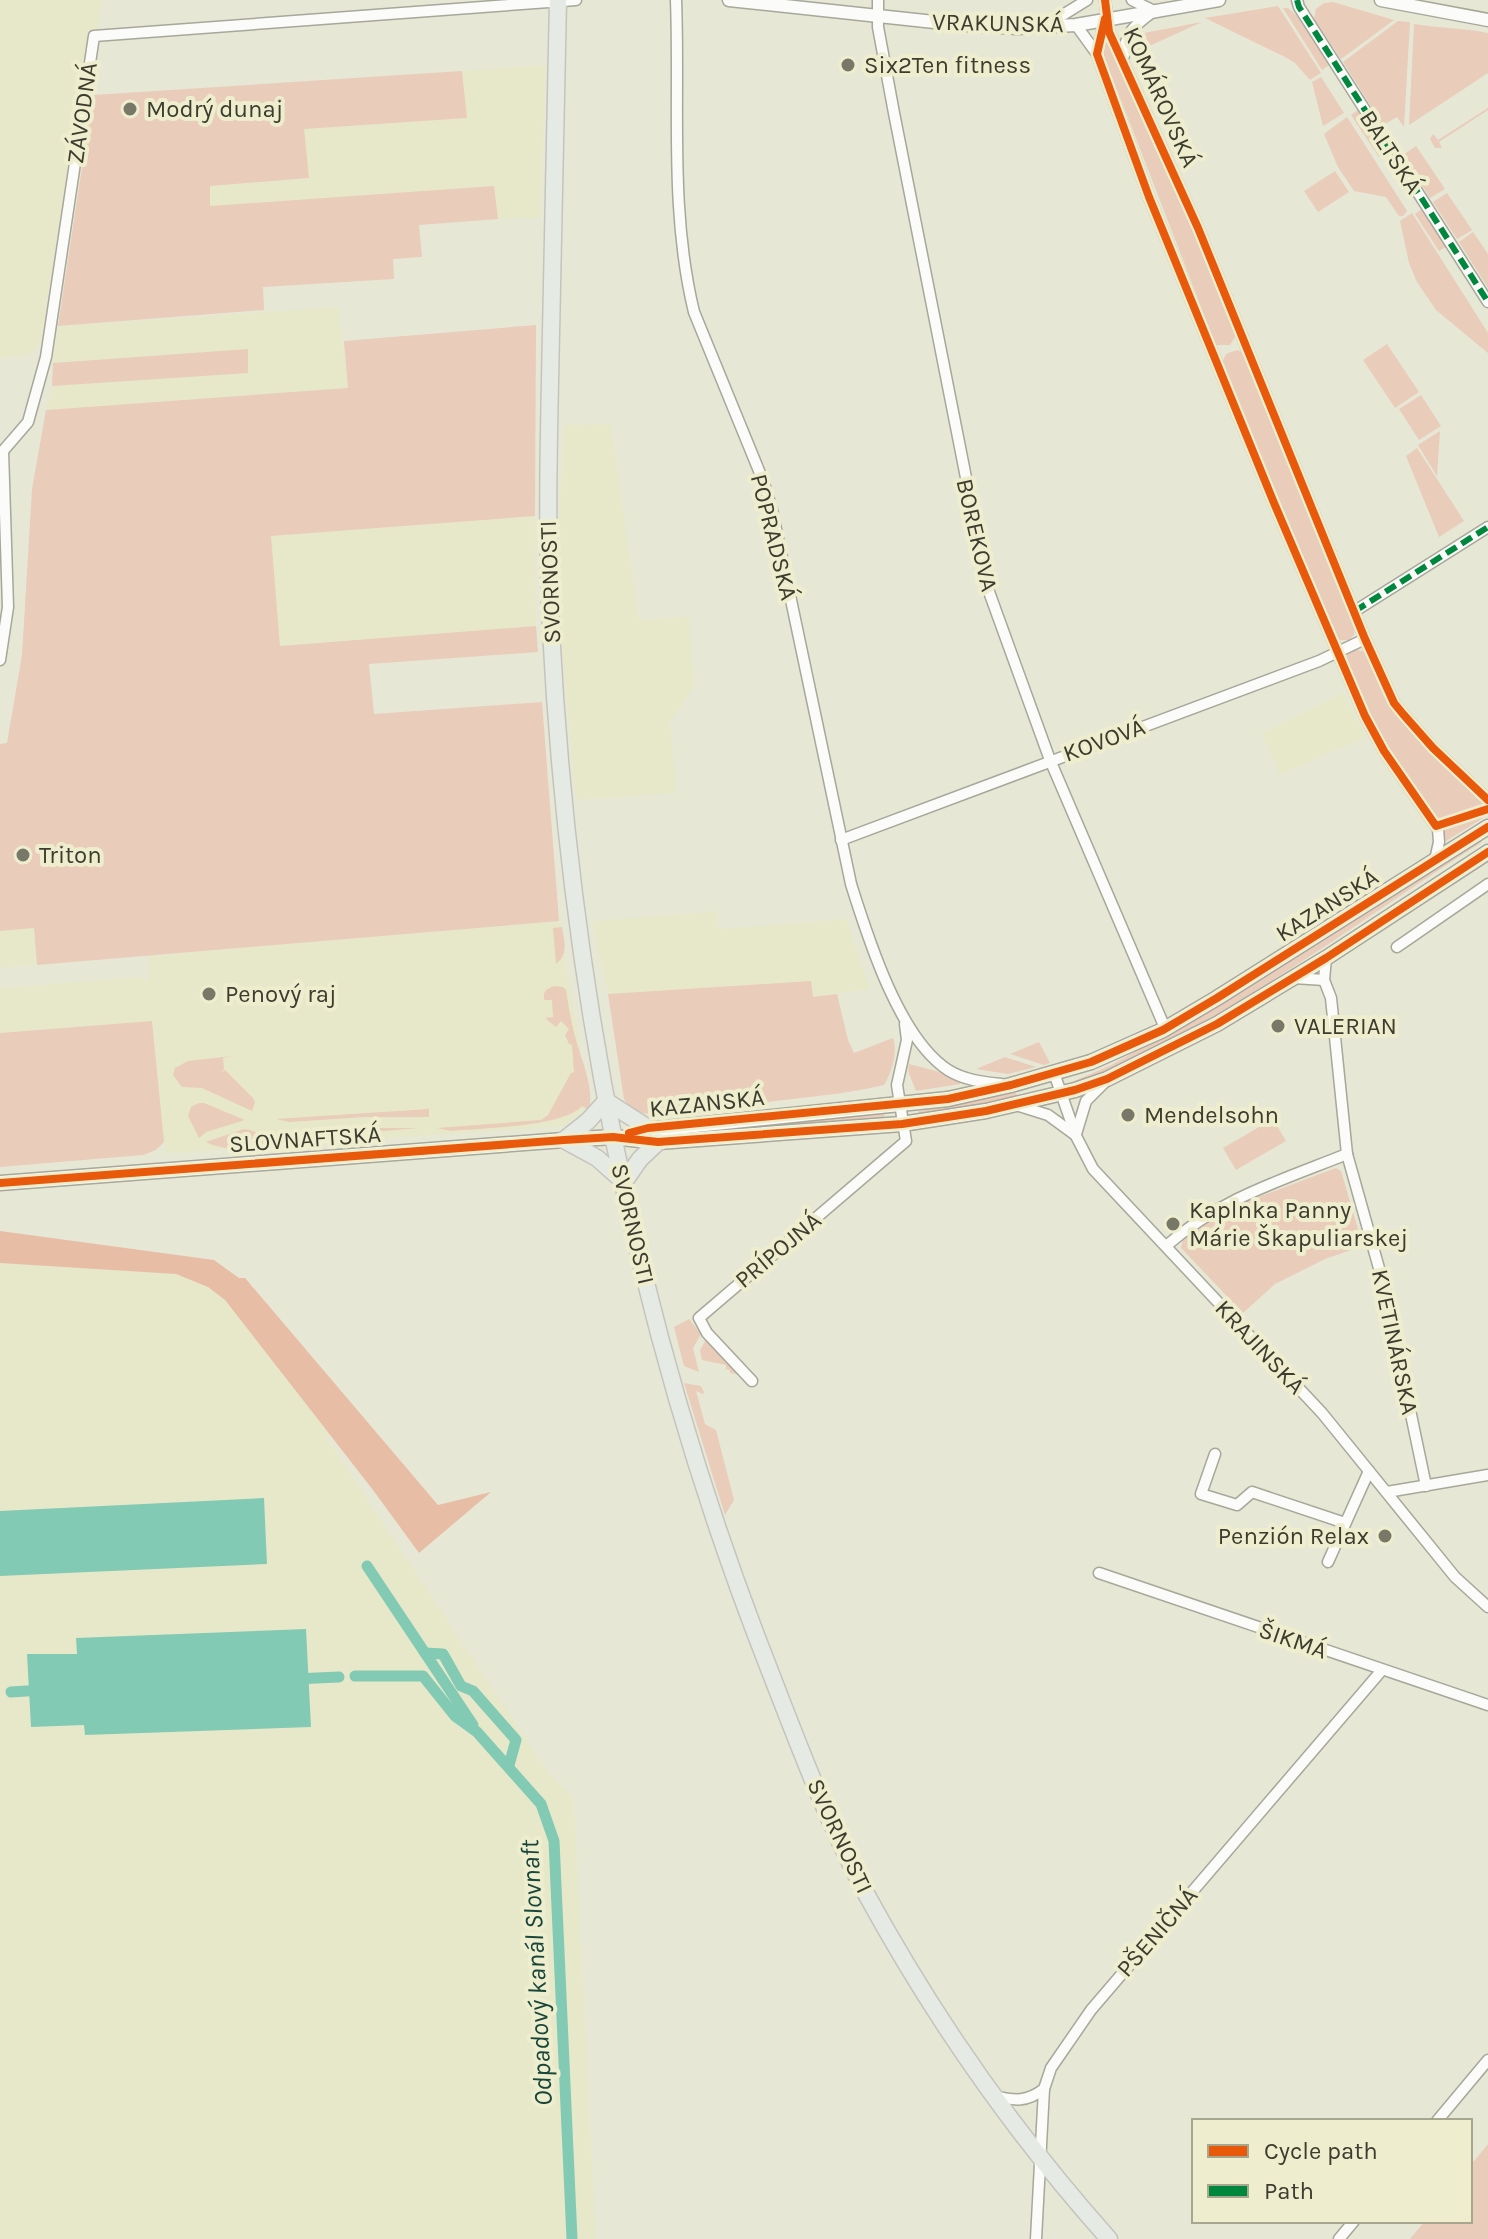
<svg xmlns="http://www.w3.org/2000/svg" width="1488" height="2239" viewBox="0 0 1488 2239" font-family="Karla,sans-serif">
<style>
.built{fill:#e7e8ca}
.green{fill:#e9ccba}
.forest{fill:#e8bda6}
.water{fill:#82cab4}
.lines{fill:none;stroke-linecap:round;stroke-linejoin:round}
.canal{stroke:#82cab4;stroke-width:11}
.minor-casing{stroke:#a7a79a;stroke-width:13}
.tertiary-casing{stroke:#a7a79a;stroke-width:15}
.secondary-casing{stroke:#a7a79a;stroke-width:17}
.primary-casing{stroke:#c4c4bc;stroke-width:19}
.minor{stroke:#fbfbf9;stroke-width:10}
.tertiary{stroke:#fbfbf9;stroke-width:12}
.secondary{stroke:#fbfbf9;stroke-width:14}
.primary{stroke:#e6eae4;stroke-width:16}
.quiet{stroke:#00873e;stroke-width:6;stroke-dasharray:12 6;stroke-linecap:butt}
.cycleway-casing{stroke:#eeeecf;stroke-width:13}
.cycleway{stroke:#e8590c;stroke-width:8}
.poi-dot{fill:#787869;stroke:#eeeecf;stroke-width:3}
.labels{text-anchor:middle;stroke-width:8;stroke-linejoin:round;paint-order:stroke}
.street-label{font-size:24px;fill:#3c3c2f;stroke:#eeeecf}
.poi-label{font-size:24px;fill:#3c3c2f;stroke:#eeeecf;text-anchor:start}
.water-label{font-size:26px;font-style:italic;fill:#18463b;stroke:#eeeecf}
</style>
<rect width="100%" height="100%" fill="#e7e7d6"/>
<!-- built -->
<g class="built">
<path d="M0 0H103L98 30 86 44 41 340 32 354 0 358Z"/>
<path d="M546 65 540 218 498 219 494 186 210 207 209 186 308 179 304 129 467 118 462 71Z"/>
<path d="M339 307 348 388 46 410 52 386 248 373 247 349 53 363 58 326Z"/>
<path d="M611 424 639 620 689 616 695 686 670 722 677 793 576 800 560 629 559 515 564 425Z"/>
<path d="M535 516 536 626 280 646 271 536Z"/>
<path d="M1344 693 1366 737 1279 775 1262 733Z"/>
<path d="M717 911 719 929 846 919 870 989 813 997 810 981 608 994 592 921Z"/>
<path d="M559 921 590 1106 564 1126 165 1154 152 1021 0 1033V988L140 977 148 983V956Z"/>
<path d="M34 928 37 965 0 968V931Z"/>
<path d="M19 1262 176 1274 208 1287 225 1300 339 1436 326 1437 547 1770 574 1800 596 2239H0V1263Z"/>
</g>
<!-- green -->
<g class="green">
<path d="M1333 2 1394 20 1341 59 1314 19 1316 9 1324 3Z"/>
<path d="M1278 6 1321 73 1310 80 1295 63 1285 57 1205 18Z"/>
<path d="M1283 8H1288L1297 16 1329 65 1322 70Z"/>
<path d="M1398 21 1410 22 1404 127 1397 117 1383 125 1343 62Z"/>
<path d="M1202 22 1134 53 1140 68 1137 69 1130 49 1139 34Z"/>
<path d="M1414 24C1439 28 1463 28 1488 33V73L1409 125Z"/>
<path d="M1103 43H1108L1178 193 1236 335 1230 345H1216L1101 48Z"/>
<path d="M462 71 467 118 304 129 309 178 210 186V206L494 186 498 219 419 225 422 257 393 259 394 279 263 287 264 310 58 326 93 95Z"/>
<path d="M1321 77 1344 113 1323 126 1312 82Z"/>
<path d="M1488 108V110L1439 142 1442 148H1435L1430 139 1433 134 1438 140Z"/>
<path d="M1358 110 1386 153 1379 157 1351 115Z"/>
<path d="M1347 117 1407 211 1403 216H1399L1386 197 1354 191 1338 167 1324 134Z"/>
<path d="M1416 146 1445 189 1430 198 1403 155Z"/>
<path d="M1335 171 1349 192 1318 212 1304 191Z"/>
<path d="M1447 193 1472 230 1457 239 1433 202Z"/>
<path d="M1422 209 1446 247 1439 251 1415 214Z"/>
<path d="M1412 213 1488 333V353L1436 310 1417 282 1409 263 1400 221Z"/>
<path d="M1473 232 1488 254V288L1459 242Z"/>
<path d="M536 325 535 516 271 536 280 646 536 626 538 652 369 664 374 714 542 702 559 921 37 965 34 928 0 931V744L7 743 22 655 32 489 46 410 348 388 344 341Z"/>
<path d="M1387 344 1419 392 1395 408 1363 360Z"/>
<path d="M248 349V373L52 386 53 363Z"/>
<path d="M1237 350 1244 353 1355 627 1354 635 1349 640H1340L1335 635 1223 361 1226 354Z"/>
<path d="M1421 395 1441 426 1419 440 1399 409Z"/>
<path d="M1440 431 1437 476 1418 445Z"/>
<path d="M1417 448 1464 521 1439 537 1406 456Z"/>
<path d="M1353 649 1365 652 1378 683 1404 725 1487 807 1488 815 1446 841 1442 826C1422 796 1343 686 1347 655Z"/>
<path d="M1480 840 1482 842C1372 912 1268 991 1151 1050 1131 1061 1094 1081 1072 1082L1111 1065 1155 1041Z"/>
<path d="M562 927C564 941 569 954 556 964L553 928Z"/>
<path d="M811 981 813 997 837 994 848 1040 854 1053 893 1038C898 1052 892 1072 884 1085 840 1096 794 1097 749 1105 722 1111 670 1119 643 1113 635 1111 628 1106 624 1099L608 994Z"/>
<path d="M554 986 563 987 566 990C568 1003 570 1016 573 1028 578 1054 595 1084 589 1110L582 1106C564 1127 481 1128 451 1131L437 1128 541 1120 548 1115 571 1073 574 1072 572 1045 569 1044 565 1035 569 1029 561 1021 556 1027 545 1018 553 1017 552 1000H544C543 991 546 989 554 986Z"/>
<path d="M152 1021 164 1142 156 1150 143 1155 0 1167V1033Z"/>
<path d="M1039 1042 1050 1063 1044 1065 1010 1054Z"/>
<path d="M232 1056 223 1058 224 1069 221 1072 225 1070 253 1098 255 1102 252 1111 202 1088 182 1087 173 1075 175 1068 188 1061Z"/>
<path d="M1005 1057 1036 1067 1008 1074 976 1069Z"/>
<path d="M909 1064 936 1071 960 1081V1084L916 1091 908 1071Z"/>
<path d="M1015 1093 1018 1095 1017 1098 918 1114 919 1111Z"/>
<path d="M199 1103H204L245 1120 206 1132 199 1138 188 1116 191 1107Z"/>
<path d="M429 1109V1117H365L289 1122 276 1119Z"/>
<path d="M884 1113 885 1119 779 1125 782 1121Z"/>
<path d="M1273 1119 1286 1141 1236 1170 1223 1148Z"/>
<path d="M366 1128H419L291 1139 274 1132 287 1134Z"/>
<path d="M244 1129 250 1130 289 1146C263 1148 230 1154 206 1142Z"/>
<path d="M1336 1168 1341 1171 1363 1246 1325 1259 1275 1284 1243 1313 1181 1248 1184 1236 1229 1208Z"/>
<path d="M689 1319 701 1334 693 1348 699 1372 684 1366 674 1327Z"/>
<path d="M705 1341 709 1342 743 1375 730 1373V1370L726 1369V1365L702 1360 700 1350Z"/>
<path d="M684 1383 701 1386 704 1392 703 1394 696 1391 705 1424 716 1430 734 1500 725 1515Z"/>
<path d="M1488 2144V2239H1410L1425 2221H1470V2166Z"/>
</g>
<!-- forest -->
<path class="forest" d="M0 1231 214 1260 239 1278H245L438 1505 491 1492 419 1553 373 1490 225 1300 208 1287 176 1274 0 1263Z"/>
<!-- water -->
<g class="water">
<path d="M264 1498 267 1564 0 1576V1511Z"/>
<path d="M306 1629 311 1727 85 1735 84 1725 31 1727 27 1654H77L76 1638Z"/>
</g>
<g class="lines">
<!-- canal -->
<g class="canal">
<path d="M367 1566 473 1725"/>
<path d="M425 1653 443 1654 461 1686 473 1691 516 1740 509 1765"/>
<path d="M355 1676H423L455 1716 477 1732 541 1804 554 1841 572 2239"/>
<path d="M295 1679 339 1677"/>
<path d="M11 1692 42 1690"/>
</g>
<defs>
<g id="minor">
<path d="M676 0C680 105 669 209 694 312L764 483 772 510 851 884C868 938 899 1038 948 1070 964 1080 982 1082 1001 1084"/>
<path d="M878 0V27L894 113 988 589 1050 760 1165 1028"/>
<path d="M1105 0 1109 32 1198 228 1365 639 1394 703 1403 714 1433 748 1488 800"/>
<path d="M1297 0 1299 7 1488 302"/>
<path d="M1105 19 1097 54 1149 197 1274 503 1365 716 1384 751 1438 829 1439 842 1435 860"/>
<path d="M1076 25 1097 54"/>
<path d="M1045 26 1087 0"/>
<path d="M1124 56C1124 33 1136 24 1154 11L1132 0"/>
<path d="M1355 611 1488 527"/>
<path d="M0 660 8 607 3 451 28 422 46 357 94 36 576 0"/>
<path d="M841 840 1319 661 1365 639"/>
<path d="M1397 947 1488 884"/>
<path d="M1326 958 1324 980 1331 998 1347 1154 1384 1286 1426 1486"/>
<path d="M1294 978 1324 980"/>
<path d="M1054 1073 1076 1136 1093 1169 1322 1413 1455 1577 1488 1607"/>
<path d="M1016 1105 1048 1115 1074 1134"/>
<path d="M1076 1134 1086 1101 1107 1080"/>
<path d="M1166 1246C1219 1199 1282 1180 1347 1154"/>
<path d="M752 1381 707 1333 699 1318 906 1141 897 1085 907 1040 905 1024"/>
<path d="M1215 1454 1201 1494 1237 1505 1252 1492 1345 1523"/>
<path d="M1387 1492 1488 1475"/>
<path d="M1328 1562 1369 1471"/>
<path d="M1099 1573 1488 1705"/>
<path d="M995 2096C1015 2101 1027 2102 1044 2089"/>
<path d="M1437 2121 1488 2060"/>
<path d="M1036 2239 1044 2089 1051 2068 1091 2010 1382 1670"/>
<path d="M1339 2239 1354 2221"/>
</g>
<g id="tertiary">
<path d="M729 0 953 24 1017 28 1076 25 1219 0"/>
<path d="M1381 0 1488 20"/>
</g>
<g id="secondary">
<path d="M637 1131 948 1099 1011 1085 1091 1062 1163 1030 1217 998 1488 827"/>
<path d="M0 1183 564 1140 613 1137 658 1142 902 1124 986 1111 1075 1090 1107 1079 1217 1024 1326 958 1488 852"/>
</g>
<g id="primary">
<path d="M558 0C555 111 554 222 551 333 549 432 546 531 551 630 569 982 637 1331 766 1661 796 1738 825 1817 864 1890 932 2015 1014 2133 1109 2239"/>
<path d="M606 1101 588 1121 564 1140 597 1158 623 1181"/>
<path d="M606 1101 648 1128"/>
<path d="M624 1182 640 1159 658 1142"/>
</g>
</defs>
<!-- minor casing -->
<use href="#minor" class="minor-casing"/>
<!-- tertiary casing -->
<use href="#tertiary" class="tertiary-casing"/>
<!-- secondary casing -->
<use href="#secondary" class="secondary-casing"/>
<!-- primary casing -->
<use href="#primary" class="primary-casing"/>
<!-- minor -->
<use href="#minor" class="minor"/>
<!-- tertiary -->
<use href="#tertiary" class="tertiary"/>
<!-- secondary -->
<use href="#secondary" class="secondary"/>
<!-- primary -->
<use href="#primary" class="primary"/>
<!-- quiet -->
<g class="quiet">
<path d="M1297 0 1299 7 1488 302"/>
<path d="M1355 611 1488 527"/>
</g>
<defs>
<g id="cycleway">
<path d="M1105 0 1109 32 1198 228 1365 639 1394 703 1403 714 1433 748 1488 800"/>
<path d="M1105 19 1097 54 1149 197 1274 503 1365 716 1384 751 1436 826 1488 809"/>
<path d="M629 1133 648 1128 948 1099 1011 1085 1091 1062 1163 1030 1217 998 1488 827"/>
<path d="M0 1183 564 1140 613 1137 658 1142 902 1124 986 1111 1075 1090 1107 1079 1217 1024 1326 958 1488 852"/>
</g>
</defs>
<!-- cycleway casing -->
<use href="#cycleway" class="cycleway-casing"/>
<!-- cycleway -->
<use href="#cycleway" class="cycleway"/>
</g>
<!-- markers -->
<g class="poi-dot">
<circle cx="848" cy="65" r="8"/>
<circle cx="130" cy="109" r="8"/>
<circle cx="23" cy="855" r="8"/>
<circle cx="209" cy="994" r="8"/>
<circle cx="1278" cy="1026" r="8"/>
<circle cx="1128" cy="1115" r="8"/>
<circle cx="1173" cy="1224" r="8"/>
<circle cx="1385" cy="1536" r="8"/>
</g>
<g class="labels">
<!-- street labels -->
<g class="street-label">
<text transform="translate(998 23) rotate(1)" y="8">VRAKUNSKÁ</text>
<text transform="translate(1161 97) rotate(66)" y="8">KOMÁROVSKÁ</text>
<text transform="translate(82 113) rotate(-82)" y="8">ZÁVODNÁ</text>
<text transform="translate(1391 152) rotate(57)" y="8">BALTSKÁ</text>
<text transform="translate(977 535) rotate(77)" y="8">BOREKOVA</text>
<text transform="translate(774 537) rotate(76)" y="8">POPRADSKÁ</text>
<text transform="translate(550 582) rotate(-92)" y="8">SVORNOSTI</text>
<text transform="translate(1104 740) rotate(-20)" y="8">KOVOVÁ</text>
<text transform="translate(1327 905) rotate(-32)" y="8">KAZANSKÁ</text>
<text transform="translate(707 1103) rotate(-6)" y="8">KAZANSKÁ</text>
<text transform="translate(305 1139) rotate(-4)" y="8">SLOVNAFTSKÁ</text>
<text transform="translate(633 1224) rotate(77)" y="8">SVORNOSTI</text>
<text transform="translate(778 1250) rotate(-40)" y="8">PRÍPOJNÁ</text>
<text transform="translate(1395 1342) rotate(78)" y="8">KVETINÁRSKA</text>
<text transform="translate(1260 1347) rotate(47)" y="8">KRAJINSKÁ</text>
<text transform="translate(1293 1640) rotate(19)" y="8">ŠIKMÁ</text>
<text transform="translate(840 1836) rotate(65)" y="8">SVORNOSTI</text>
<text transform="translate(1157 1932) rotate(-49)" y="8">PŠENIČNÁ</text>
</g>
<!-- poi labels -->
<g class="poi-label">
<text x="864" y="73">Six2Ten fitness</text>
<text x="146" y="117">Modrý dunaj</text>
<text x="39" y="863">Triton</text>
<text x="225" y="1002">Penový raj</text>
<text x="1294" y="1034">VALERIAN</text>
<text x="1144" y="1123">Mendelsohn</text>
<text x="1189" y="1218">Kaplnka Panny<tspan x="1189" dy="28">Márie Škapuliarskej</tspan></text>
<text x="1369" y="1544" text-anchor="end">Penzión Relax</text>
</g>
<!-- water labels -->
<g class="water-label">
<text transform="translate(536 1973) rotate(-93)" y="9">Odpadový kanál Slovnaft</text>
</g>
</g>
<!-- legend -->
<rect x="1192" y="2119" width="280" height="104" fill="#eeeecf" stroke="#a7a78f" stroke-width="2"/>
<rect x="1208" y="2145" width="40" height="12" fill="#e8590c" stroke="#a7a78f" stroke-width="2"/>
<text x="1264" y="2159" font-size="24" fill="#3c3c2f">Cycle path</text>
<rect x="1208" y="2185" width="40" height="12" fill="#00873e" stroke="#a7a78f" stroke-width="2"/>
<text x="1264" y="2199" font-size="24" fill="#3c3c2f">Path</text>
</svg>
